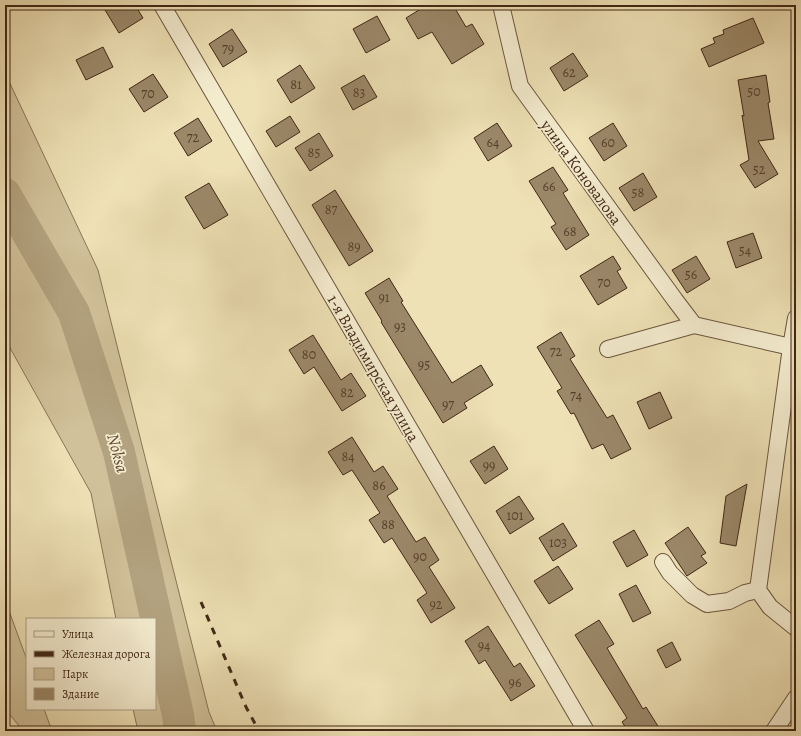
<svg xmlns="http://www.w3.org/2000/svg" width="801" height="736" viewBox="0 0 801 736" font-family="Alegreya,serif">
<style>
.green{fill:#d1c19a;stroke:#897458}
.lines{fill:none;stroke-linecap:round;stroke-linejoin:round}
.river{stroke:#b3a27f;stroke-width:32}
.building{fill:#9b8869;stroke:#412716}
.minor-casing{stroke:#6c563e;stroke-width:18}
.minor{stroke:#f4eccf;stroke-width:16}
.rail{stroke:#412716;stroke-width:3;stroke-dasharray:7 7;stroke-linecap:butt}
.labels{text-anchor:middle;stroke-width:3.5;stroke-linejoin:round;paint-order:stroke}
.number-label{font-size:14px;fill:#583f2b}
.street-label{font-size:16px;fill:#412716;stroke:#f4eccf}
.water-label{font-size:17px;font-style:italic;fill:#634c36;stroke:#f4eccf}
</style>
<rect width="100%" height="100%" fill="#eee1b5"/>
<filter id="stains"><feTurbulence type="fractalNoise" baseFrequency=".005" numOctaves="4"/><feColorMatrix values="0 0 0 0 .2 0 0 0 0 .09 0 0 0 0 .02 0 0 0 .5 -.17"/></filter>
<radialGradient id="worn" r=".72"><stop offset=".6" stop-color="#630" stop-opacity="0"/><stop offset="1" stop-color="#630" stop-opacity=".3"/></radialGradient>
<!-- green -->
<g class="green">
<path d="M5 73 98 270 209 712 217 731H138L133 709H155V619H116L91 493 5 339Z"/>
<path d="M5 600 27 660V709H44L52 731H23L11 716 5 711Z"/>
</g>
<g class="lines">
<!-- river -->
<path class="river" d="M5 194 74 313 119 452 178 715 180 731"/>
</g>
<!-- building -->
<g class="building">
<path d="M102 5H135L143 18 119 33Z"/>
<path d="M416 5H453L466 27 472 24 484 44 452 64 432 32 418 39 406 18 419 10Z"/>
<path d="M377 16 390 40 366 53 353 29Z"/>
<path d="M753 18 764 43 709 67 701 49 715 43 713 38 724 34 723 30Z"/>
<path d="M232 29 247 52 223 67 209 44Z"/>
<path d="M103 47 113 67 86 80 76 60Z"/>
<path d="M573 53 588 76 564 91 550 68Z"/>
<path d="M300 65 315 88 291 103 277 80Z"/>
<path d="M153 74 168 97 144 112 129 89Z"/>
<path d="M364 75 377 97 353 110 341 88Z"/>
<path d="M766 75 770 102 768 103 774 139 758 141 778 174 755 188 740 165 749 160 742 115 743 116H744L738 80Z"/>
<path d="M290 116 300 132 276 147 266 131Z"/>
<path d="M198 118 212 141 188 156 174 133Z"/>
<path d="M497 123 512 146 488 161 474 138Z"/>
<path d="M613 123 627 146 604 161 589 138Z"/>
<path d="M319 133 333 156 310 171 295 148Z"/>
<path d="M553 167 568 190 563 193 589 235 566 250 551 227 556 224 529 181Z"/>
<path d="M643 173 657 197 634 211 619 188Z"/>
<path d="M209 183 228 215 204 229 185 197Z"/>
<path d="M335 190 373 251 349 266 312 205Z"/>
<path d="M753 233 762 258 736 268 727 242Z"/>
<path d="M613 256 621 269 617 271 627 288 598 305 580 276Z"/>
<path d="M696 256 710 279 687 293 672 270Z"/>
<path d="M389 278 403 301 401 302 452 383 481 365 493 385 464 403 467 408 443 423 381 322 382 321 365 293Z"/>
<path d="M561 332 575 356 570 359 607 418 613 415 631 449 611 459 603 444 592 449 574 413 571 414 557 391 562 388 537 347Z"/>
<path d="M313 335 341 380 351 373 366 396 342 411 314 367 304 374 289 350Z"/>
<path d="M660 392 672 418 649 429 637 402Z"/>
<path d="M352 437 374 472 383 466 398 489 387 496 416 542 425 537 439 560 429 567 455 608 431 623 417 600 427 593 392 538 384 543 369 520 380 513 352 470 343 475 328 452Z"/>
<path d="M494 446 508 469 485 484 470 461Z"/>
<path d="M747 484 736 546 720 543 726 496Z"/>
<path d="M519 496 534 519 510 534 496 511Z"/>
<path d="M563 523 577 546 553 561 539 538Z"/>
<path d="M688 527 706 553 701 556 707 563 687 576 665 543Z"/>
<path d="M634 530 648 555 627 567 613 542Z"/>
<path d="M558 566 573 589 549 604 534 581Z"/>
<path d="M636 585 651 613 633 622 619 594Z"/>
<path d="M599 620 614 644 607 648 643 709 646 707 661 731H628L622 722 627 718 575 635Z"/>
<path d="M488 626 514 667 520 663 535 686 511 701 485 660 479 664 465 641Z"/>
<path d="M672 642 681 660 666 668 657 650Z"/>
</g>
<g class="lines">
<defs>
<g id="minor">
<path d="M162 5 586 731"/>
<path d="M501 5 520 86 675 300 694 325 791 347"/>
<path d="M796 318 791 347 758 590 770 607 796 628"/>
<path d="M608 349 694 325"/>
<path d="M663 562 670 573 692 595 707 604 729 601 745 593 758 590"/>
<path d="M774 731 796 698"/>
</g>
</defs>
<!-- minor casing -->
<use href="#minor" class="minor-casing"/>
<!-- minor -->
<use href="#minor" class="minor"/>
<!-- rail -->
<path class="rail" d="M201 602 246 707 259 731"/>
</g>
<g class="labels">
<!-- number labels -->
<g class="number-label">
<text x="228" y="53">79</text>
<text x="569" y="77">62</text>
<text x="296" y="89">81</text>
<text x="754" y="96">50</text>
<text x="359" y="97">83</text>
<text x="148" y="98">70</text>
<text x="193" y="142">72</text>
<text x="493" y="147">64</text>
<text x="608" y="147">60</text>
<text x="314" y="157">85</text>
<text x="759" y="174">52</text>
<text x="549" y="191">66</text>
<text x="638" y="197">58</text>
<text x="331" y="214">87</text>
<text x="570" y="236">68</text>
<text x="354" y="251">89</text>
<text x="745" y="255">54</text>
<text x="691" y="279">56</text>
<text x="604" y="287">70</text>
<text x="384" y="302">91</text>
<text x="400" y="331">93</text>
<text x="556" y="356">72</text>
<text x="309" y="359">80</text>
<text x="424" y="369">95</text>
<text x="347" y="397">82</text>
<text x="576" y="400">74</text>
<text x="448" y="409">97</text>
<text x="348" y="461">84</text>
<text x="489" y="470">99</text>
<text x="379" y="490">86</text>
<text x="515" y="520">101</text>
<text x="388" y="529">88</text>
<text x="558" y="547">103</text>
<text x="420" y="561">90</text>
<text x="436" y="609">92</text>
<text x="484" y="650">94</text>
<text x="515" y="687">96</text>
</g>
<!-- street labels -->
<g class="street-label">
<text transform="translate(582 172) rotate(54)" y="6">улица Коновалова</text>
<text transform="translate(374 368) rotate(60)" y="6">1-я Владимирская улица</text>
</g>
<!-- water labels -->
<g class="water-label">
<text transform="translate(118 453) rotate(75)" y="6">Noksa</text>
</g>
</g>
<!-- margin -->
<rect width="801" height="736" fill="none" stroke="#eee1b5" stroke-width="20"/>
<rect x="6" y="6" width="789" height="724" fill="none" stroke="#412716" stroke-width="2"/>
<rect x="10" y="10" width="781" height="716" fill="none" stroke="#412716"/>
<!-- legend -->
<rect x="26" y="618" width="130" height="92" fill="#f4eccf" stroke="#ac9d85"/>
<rect x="34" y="631" width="20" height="6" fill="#f4eccf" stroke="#ac9d85"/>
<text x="62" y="638" font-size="12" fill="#412716">Улица</text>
<rect x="34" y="651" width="20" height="6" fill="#412716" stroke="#ac9d85"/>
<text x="62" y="658" font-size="12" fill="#412716">Железная дорога</text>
<rect x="34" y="668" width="20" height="12" fill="#d1c19a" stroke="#ac9d85"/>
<text x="62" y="678" font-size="12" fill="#412716">Парк</text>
<rect x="34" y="688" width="20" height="12" fill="#9b8869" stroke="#ac9d85"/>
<text x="62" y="698" font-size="12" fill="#412716">Здание</text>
<rect width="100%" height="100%" filter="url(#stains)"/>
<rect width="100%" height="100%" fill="url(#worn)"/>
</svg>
